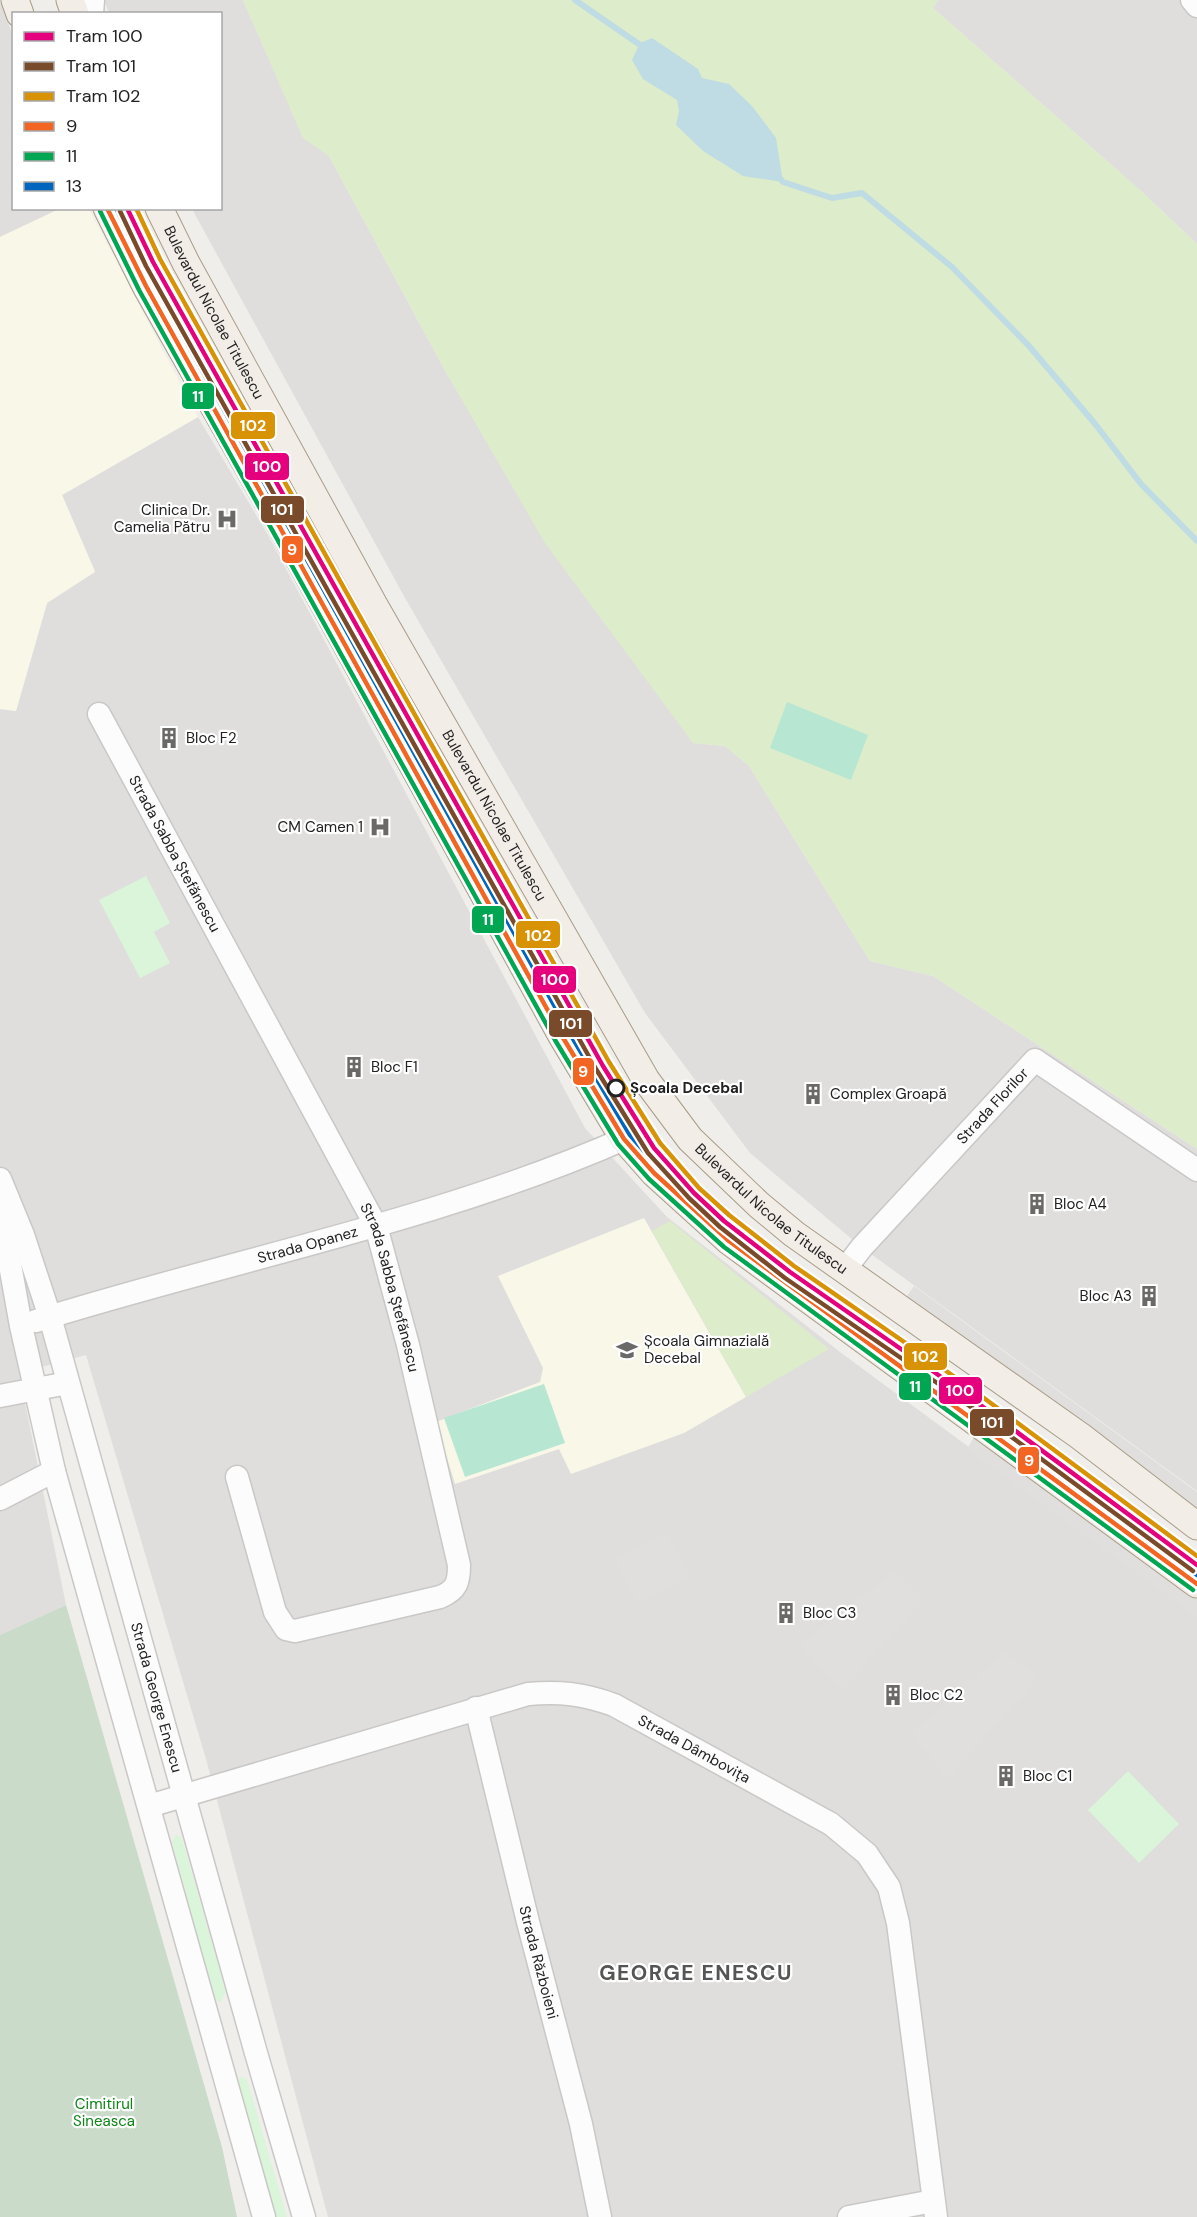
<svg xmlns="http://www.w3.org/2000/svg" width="1197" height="2217" viewBox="0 0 1197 2217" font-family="'DM Sans',sans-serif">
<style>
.residential{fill:#dfdedc}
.education{fill:#f8f7e8}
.grass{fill:#ddeccb}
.cemetery{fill:#cadbca}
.park{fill:#daf5da}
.pitch{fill:#b7e6d2}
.parking{fill:#e0dfde}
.water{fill:#bfdbe3}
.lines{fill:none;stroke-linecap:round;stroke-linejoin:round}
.stream{stroke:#bfdbe3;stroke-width:6}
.minor-casing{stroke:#c9c8c7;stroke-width:25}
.major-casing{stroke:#a79c86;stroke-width:29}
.minor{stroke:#fdfcfc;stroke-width:22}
.major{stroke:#f3ede7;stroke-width:27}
.bus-1-casing{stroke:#fff;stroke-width:9}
.bus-2-casing{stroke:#fff;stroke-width:9}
.bus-3-casing{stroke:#fff;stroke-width:9}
.bus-1{stroke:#f26522;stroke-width:4.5}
.bus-2{stroke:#00a651;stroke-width:4.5}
.bus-3{stroke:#0065bd;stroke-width:4.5}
.tram-1-casing{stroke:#fff;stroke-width:9}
.tram-2-casing{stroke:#fff;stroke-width:9}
.tram-3-casing{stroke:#fff;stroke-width:9}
.tram-1{stroke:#e5007d;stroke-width:4.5}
.tram-2{stroke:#7a4b2a;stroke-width:4.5}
.tram-3{stroke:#d79205;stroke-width:4.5}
.stop-dot{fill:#fff;stroke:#222;stroke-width:3}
.labels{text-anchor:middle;stroke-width:4.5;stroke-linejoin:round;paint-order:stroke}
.street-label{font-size:15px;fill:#222;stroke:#fff}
.poi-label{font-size:15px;fill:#222;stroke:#fff;text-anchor:start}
.stop-label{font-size:15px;font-weight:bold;fill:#222;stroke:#fff;text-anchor:start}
.park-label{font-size:15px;fill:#0c8416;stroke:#fff}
.district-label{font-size:21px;font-weight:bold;letter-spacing:1.5px;fill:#555;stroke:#fff}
.line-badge{stroke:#fff;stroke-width:2}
.badge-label{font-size:16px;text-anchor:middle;font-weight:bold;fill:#fff}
</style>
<rect width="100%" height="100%" fill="#f0eeeb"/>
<!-- residential -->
<g class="residential">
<path d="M104 0H243L303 137 329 156 448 376 693 743 725 746 749 766 870 961 933 976 1197 1149V1491L860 1246 750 1153 645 1013 405 598 192 209 220 208V14L109 13Z"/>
<path d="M938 0H1197V244L1141 191 933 8Z"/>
<path d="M0 1 13 36 14 208 61 209 0 237Z"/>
<path d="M198 417 268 535 585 1128 667 1217 844 1355 1197 1615V2217H328L206 1759 86 1355 19 1373 66 1605 0 1635V709L16 711 47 603 95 571 62 495Z"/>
</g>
<!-- education -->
<g class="education">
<path d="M61 208 89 209 198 417 62 495 95 572 47 603 16 711 0 709V237Z"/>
<path d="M644 1218 746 1397 684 1433 571 1474 559 1449 455 1484 436 1422 540 1382 543 1368 498 1276Z"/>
</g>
<!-- grass -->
<g class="grass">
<path d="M243 0H938L933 8 1141 191 1197 244V1149L933 976 870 961 749 766 725 746 693 743 545 543 448 376 329 156 303 138Z"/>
<path d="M670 1221 829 1349 746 1397 652 1231Z"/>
</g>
<!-- cemetery -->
<path class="cemetery" d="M66 1605 222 2147 237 2217H0V1635Z"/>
<!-- park -->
<g class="park">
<path d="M146 876 170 923 154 932 170 963 140 978 99 900Z"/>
<path d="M1128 1771 1179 1824 1139 1863 1088 1810Z"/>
<path d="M176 1834 182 1839 226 1992 220 2003 214 1998 172 1842Z"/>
<path d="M241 2077 247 2079 287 2217H276L238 2081Z"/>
</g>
<!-- pitch -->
<g class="pitch">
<path d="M787 702 868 735 851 780 770 748Z"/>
<path d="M544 1384 565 1443 465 1477 444 1418Z"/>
</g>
<!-- parking -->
<g class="parking">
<path d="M914 1286 1197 1492V1510L905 1299Z"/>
<path d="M974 1437 1197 1599V1617L967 1449Z"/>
<path d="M667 1532 690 1577 637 1604 615 1559Z"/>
<path d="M895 1571 925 1599 842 1692 799 1644Z"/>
<path d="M1005 1652 1039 1677 948 1778 910 1734Z"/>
</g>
<!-- water -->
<path class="water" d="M652 38 698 69 702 78 729 84 752 106 776 138 783 182 743 176 703 151 676 125 679 111 677 100 643 79 632 60 640 43Z"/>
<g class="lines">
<!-- stream -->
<g class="stream">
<path d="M575 0 646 49"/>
<path d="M779 177 783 182 832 198 862 193 952 267 1029 346 1096 425 1141 484 1197 541"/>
</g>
<defs>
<g id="minor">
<path d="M1192 0 1197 6"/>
<path d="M92 14 93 0"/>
<path id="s1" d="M99 714 376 1226 408 1345 459 1565C459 1582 457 1590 440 1597L295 1631 286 1629 275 1612 237 1477"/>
<path id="s2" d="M0 1179 23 1235 50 1317 256 2053 304 2217"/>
<path d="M0 1209 21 1326 54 1471 264 2217"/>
<path id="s3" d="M845 1269 862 1247 1035 1060 1197 1170"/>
<path id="s4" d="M36 1321C231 1260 437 1221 624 1139"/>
<path d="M0 1396 68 1383"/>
<path d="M0 1499 54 1471"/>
<path id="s5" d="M476 1708 528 1922 581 2124 600 2217"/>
<path id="s6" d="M149 1806 528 1694C560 1691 584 1694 614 1705L831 1824 867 1854 889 1887 898 1923 936 2217"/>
<path d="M849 2217 933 2201"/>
</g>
<g id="major">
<path d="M15 0 20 14"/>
<path d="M70 0 75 14"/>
<path d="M107 208 146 286 267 500 562 1036 624 1139 654 1173 729 1241 1197 1584"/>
<path id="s7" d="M159 208 186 263 375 607 646 1080 690 1139 759 1205 794 1234 1080 1436 1197 1526"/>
</g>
</defs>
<!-- minor casing -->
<use href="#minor" class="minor-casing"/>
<!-- major casing -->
<use href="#major" class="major-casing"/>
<!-- minor -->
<use href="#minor" class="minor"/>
<!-- major -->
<use href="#major" class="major"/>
<defs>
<path id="bus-1" d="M107 208 146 286 562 1036 624 1139 654 1173 729 1241 1197 1584"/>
<path id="bus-2" d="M100 211 139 290 555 1040 618 1144 649 1179 724 1247 1193 1590"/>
<path id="bus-3" d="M116 208 153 282 569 1032 630 1135 659 1168 734 1235 1197 1575"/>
</defs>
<!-- bus-1 casing -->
<use href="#bus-1" class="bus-1-casing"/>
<!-- bus-2 casing -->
<use href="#bus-2" class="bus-2-casing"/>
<!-- bus-3 casing -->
<use href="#bus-3" class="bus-3-casing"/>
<!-- bus-1 -->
<use href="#bus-1" class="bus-1"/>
<!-- bus-2 -->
<use href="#bus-2" class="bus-2"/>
<!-- bus-3 -->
<use href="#bus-3" class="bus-3"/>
<defs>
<path id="tram-1" d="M127 208 153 262 603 1066 654 1148 694 1193 724 1221 790 1272 960 1390 1197 1565"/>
<path id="tram-2" d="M120 211 146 266 596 1069 648 1153 689 1198 720 1227 785 1278 956 1396 1193 1571"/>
<path id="tram-3" d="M136 208 160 259 609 1062 660 1143 699 1188 729 1215 794 1266 965 1384 1197 1556"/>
</defs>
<!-- tram-1 casing -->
<use href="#tram-1" class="tram-1-casing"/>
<!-- tram-2 casing -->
<use href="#tram-2" class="tram-2-casing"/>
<!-- tram-3 casing -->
<use href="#tram-3" class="tram-3-casing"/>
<!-- tram-1 -->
<use href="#tram-1" class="tram-1"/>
<!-- tram-2 -->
<use href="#tram-2" class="tram-2"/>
<!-- tram-3 -->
<use href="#tram-3" class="tram-3"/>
</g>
<!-- icons -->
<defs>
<symbol id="hospital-bare" viewBox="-9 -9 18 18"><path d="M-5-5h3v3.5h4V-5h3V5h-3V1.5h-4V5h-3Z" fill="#6a6968" stroke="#fff" stroke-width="2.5" paint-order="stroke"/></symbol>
<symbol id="building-bare" viewBox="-9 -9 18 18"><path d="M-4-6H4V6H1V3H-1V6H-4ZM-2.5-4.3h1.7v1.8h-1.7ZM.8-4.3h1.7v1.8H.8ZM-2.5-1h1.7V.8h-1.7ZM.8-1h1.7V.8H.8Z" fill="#6a6968" stroke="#fff" stroke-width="2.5" paint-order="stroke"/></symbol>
<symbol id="school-bare" viewBox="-9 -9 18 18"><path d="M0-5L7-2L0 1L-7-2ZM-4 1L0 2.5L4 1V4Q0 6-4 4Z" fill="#6a6968" stroke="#fff" stroke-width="2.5" paint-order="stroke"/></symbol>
</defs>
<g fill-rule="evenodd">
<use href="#hospital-bare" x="212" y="504" width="30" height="30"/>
<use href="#building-bare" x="154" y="723" width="30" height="30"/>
<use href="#hospital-bare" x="365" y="812" width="30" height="30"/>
<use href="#building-bare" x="339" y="1052" width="30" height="30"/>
<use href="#building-bare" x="798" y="1079" width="30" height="30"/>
<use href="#building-bare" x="1022" y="1189" width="30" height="30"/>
<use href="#building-bare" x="1134" y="1281" width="30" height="30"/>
<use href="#school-bare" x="612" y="1335" width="30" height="30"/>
<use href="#building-bare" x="771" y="1598" width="30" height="30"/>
<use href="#building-bare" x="878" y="1680" width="30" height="30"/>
<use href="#building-bare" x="991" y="1761" width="30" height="30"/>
</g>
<!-- markers -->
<circle class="stop-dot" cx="616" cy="1088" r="8"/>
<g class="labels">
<!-- street labels -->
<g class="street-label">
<text dy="5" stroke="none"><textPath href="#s7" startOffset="118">Bulevardul Nicolae Titulescu</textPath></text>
<text dy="5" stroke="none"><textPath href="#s7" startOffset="694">Bulevardul Nicolae Titulescu</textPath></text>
<text dy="5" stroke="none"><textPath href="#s1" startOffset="159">Strada Sabba Ștefănescu</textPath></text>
<text dy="5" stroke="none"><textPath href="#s3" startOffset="220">Strada Florilor</textPath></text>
<text dy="5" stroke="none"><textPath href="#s7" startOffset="1180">Bulevardul Nicolae Titulescu</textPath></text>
<text dy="5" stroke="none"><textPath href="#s4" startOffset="282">Strada Opanez</textPath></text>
<text dy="5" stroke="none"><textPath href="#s1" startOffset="645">Strada Sabba Ștefănescu</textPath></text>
<text dy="5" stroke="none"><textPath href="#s2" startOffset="542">Strada George Enescu</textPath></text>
<text dy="5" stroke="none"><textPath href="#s6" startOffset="574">Strada Dâmbovița</textPath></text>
<text dy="5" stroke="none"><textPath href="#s5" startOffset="262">Strada Războieni</textPath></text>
</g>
<!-- poi labels -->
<g class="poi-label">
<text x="210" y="515" text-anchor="end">Clinica Dr.<tspan x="210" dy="17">Camelia Pătru</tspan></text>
<text x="186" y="743">Bloc F2</text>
<text x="363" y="832" text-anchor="end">CM Camen 1</text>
<text x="371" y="1072">Bloc F1</text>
<text x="830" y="1099">Complex Groapă</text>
<text x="1054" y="1209">Bloc A4</text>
<text x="1132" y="1301" text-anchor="end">Bloc A3</text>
<text x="644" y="1346">Școala Gimnazială<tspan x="644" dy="17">Decebal</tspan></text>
<text x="803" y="1618">Bloc C3</text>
<text x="910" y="1700">Bloc C2</text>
<text x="1023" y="1781">Bloc C1</text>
</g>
<!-- stop labels -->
<g class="stop-label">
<text x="630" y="1093">Școala Decebal</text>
</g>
<!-- park labels -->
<g class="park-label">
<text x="104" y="2109">Cimitirul<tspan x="104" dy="17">Sineasca</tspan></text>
</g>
<!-- district labels -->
<g class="district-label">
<text x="696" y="1980">GEORGE ENESCU</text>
</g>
</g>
<g class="line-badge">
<rect x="181" y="382" width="34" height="28" rx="6" fill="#00a651"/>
<rect x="230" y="411" width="46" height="29" rx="6" fill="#d79205"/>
<rect x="244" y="452" width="46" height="29" rx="6" fill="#e5007d"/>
<rect x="260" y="495" width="45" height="29" rx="6" fill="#7a4b2a"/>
<rect x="281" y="535" width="23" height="29" rx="6" fill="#f26522"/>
<rect x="471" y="905" width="34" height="29" rx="6" fill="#00a651"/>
<rect x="515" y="920" width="46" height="29" rx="6" fill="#d79205"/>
<rect x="532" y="965" width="45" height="29" rx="6" fill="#e5007d"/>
<rect x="548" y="1009" width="45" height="29" rx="6" fill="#7a4b2a"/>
<rect x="572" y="1057" width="23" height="29" rx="6" fill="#f26522"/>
<rect x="903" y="1342" width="45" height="29" rx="6" fill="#d79205"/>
<rect x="898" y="1372" width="34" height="29" rx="6" fill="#00a651"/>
<rect x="938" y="1376" width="45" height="29" rx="6" fill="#e5007d"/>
<rect x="969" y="1408" width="46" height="29" rx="6" fill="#7a4b2a"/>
<rect x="1017" y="1446" width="23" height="29" rx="6" fill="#f26522"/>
</g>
<g class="badge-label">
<text x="198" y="402">11</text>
<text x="253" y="431">102</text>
<text x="267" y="472">100</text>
<text x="282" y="515">101</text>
<text x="292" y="555">9</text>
<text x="488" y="925">11</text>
<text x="538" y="941">102</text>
<text x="555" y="985">100</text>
<text x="571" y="1029">101</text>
<text x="583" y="1077">9</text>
<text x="925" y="1362">102</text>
<text x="915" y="1392">11</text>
<text x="960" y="1396">100</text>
<text x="992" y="1428">101</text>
<text x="1029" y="1466">9</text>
</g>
<!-- legend -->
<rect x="12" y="12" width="210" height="198" fill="#ffffff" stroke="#a7a7a7" stroke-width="1.5"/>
<rect x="24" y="32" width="30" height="9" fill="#e5007d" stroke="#a7a7a7" stroke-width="1.5"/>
<text x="66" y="42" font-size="18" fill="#222222">Tram 100</text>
<rect x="24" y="62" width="30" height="9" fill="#7a4b2a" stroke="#a7a7a7" stroke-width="1.5"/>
<text x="66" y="72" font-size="18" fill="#222222">Tram 101</text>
<rect x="24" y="92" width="30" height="9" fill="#d79205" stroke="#a7a7a7" stroke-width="1.5"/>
<text x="66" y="102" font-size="18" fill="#222222">Tram 102</text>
<rect x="24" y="122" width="30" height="9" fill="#f26522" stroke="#a7a7a7" stroke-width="1.5"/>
<text x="66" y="132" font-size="18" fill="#222222">9</text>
<rect x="24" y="152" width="30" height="9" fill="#00a651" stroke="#a7a7a7" stroke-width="1.5"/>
<text x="66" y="162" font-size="18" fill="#222222">11</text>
<rect x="24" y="182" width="30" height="9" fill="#0065bd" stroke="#a7a7a7" stroke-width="1.5"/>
<text x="66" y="192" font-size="18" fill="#222222">13</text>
</svg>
